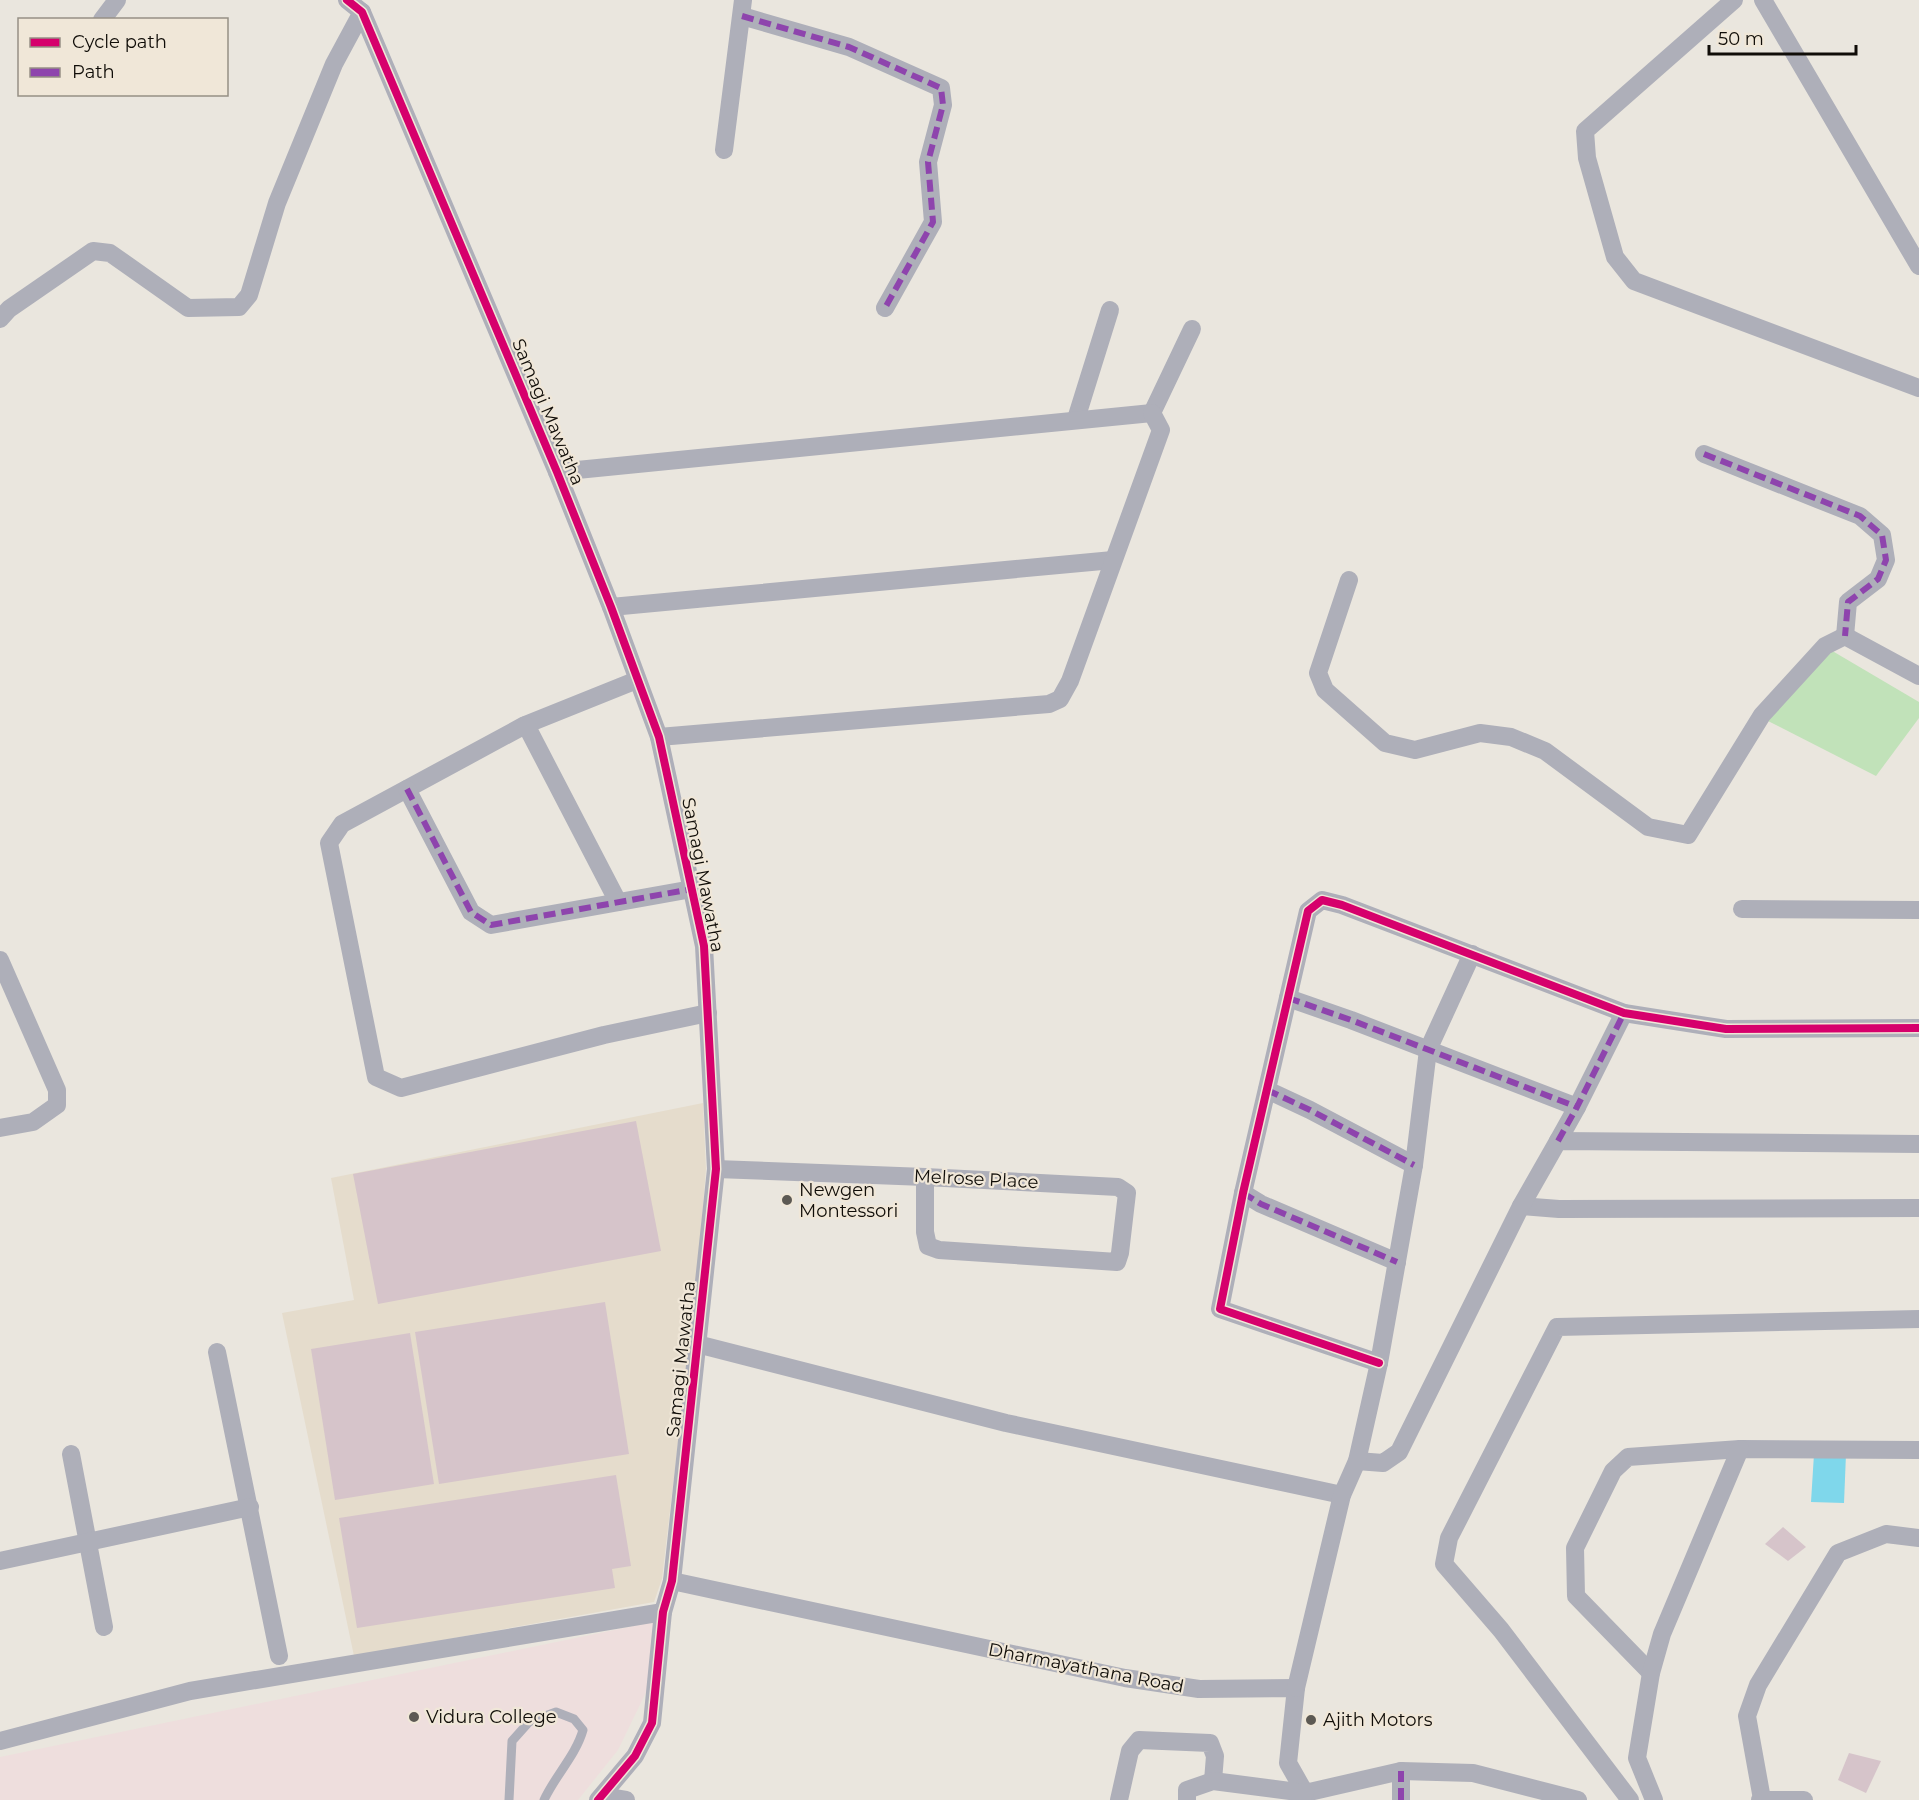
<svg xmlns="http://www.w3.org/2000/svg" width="1919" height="1800" viewBox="0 0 1919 1800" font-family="Montserrat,sans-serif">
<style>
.commercial{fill:#eededd}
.built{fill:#e5dccc}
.green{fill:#c1e2b9}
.water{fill:#7fd7eb}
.building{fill:#d6c4ca}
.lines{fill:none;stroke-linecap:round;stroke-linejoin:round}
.service{stroke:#aeafb9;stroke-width:9}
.minor{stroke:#aeafb9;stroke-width:18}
.quiet{stroke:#8e44ad;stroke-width:6;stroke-dasharray:12 6;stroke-linecap:butt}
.cycleway-casing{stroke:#f0e7d8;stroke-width:11}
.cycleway{stroke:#d6006c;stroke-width:8}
.poi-dot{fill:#5c5953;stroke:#f0e7d8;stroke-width:2}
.labels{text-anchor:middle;stroke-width:4.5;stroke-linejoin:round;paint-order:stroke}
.street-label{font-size:18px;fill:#100d08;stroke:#f0e7d8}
.poi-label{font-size:18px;fill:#100d08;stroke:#f0e7d8;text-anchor:start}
</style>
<rect width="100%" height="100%" fill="#eae6de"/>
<!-- commercial -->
<path class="commercial" d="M653 1622 650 1684 618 1750 578 1800H0V1757Z"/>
<!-- built -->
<path class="built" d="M703 1103 706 1169 697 1280 662 1579 654 1602 354 1656 282 1313 354 1300 331 1178Z"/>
<!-- green -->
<path class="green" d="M1829 649 1919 702V718L1876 776 1768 721Z"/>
<!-- water -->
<path class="water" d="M1814 1454H1846L1844 1503 1811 1502Z"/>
<!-- building -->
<g class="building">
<path d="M636 1121 661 1251 378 1304 353 1174Z"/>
<path d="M605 1302 629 1454 439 1484 415 1332Z"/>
<path d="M410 1333 434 1484 335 1500 311 1349Z"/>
<path d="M616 1475 631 1566 612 1569 615 1588 357 1628 339 1518Z"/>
<path d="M1783 1527 1806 1547 1788 1561 1765 1544Z"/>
<path d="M1849 1753 1881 1761 1866 1793 1838 1780Z"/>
</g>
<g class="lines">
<!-- service -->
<path class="service" d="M509 1800 512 1741 529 1722 556 1712 574 1719 583 1730C576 1755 555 1776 544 1800"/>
<!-- minor -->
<g class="minor">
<path d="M347 0 362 12 557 472 611 607 659 737 704 946 716 1169 672 1581 663 1612 652 1723 635 1756 598 1800"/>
<path d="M1734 0 1585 131 1587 158 1615 257 1634 281 1919 388"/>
<path d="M1763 0 1919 266"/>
<path d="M742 16 849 47 941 88 943 105 928 162 933 222 885 308"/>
<path d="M102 20 117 0"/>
<path d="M724 150 743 0"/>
<path d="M0 319 9 309 93 251 110 253 188 308 239 307 249 295 277 203 334 64 362 12"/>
<path d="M1152 413 1192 329"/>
<path d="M1076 419 1110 310"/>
<path d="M1704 454 1860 516 1882 535 1886 560 1878 579 1848 602 1845 636"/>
<path d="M557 472 1152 413"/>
<path d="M1349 580 1318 673 1325 690 1385 743 1415 750 1480 733 1511 737 1545 751 1648 827 1688 835 1762 715 1825 646 1845 636 1919 676"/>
<path d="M611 607 1113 560"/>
<path d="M637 680 525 725 342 824 329 843 376 1077 401 1088 604 1035 708 1013"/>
<path d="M526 725 618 902"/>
<path d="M659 737 1049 704 1060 699 1070 681 1161 430 1152 413"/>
<path d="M407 789 471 912 491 925 692 889"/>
<path d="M1742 909 1919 910"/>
<path d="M0 960 57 1090V1105L33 1122 0 1128"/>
<path d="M1288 998 1351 1020 1577 1107"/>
<path d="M1267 1090 1310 1110 1414 1165"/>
<path d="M1558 1141 1577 1107 1624 1013"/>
<path d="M716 1169 925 1177 1118 1187 1127 1193 1120 1253 1117 1262 939 1250 928 1246 925 1232V1177"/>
<path d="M1243 1193 1261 1204 1397 1262"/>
<path d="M1521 1206 1559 1209 1919 1208"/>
<path d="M697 1344 1006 1423 1342 1495"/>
<path d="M217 1352 279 1656"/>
<path d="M1379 1363 1220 1309 1243 1193 1308 911 1322 900 1342 905 1624 1013 1726 1029 1919 1028"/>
<path d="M71 1454 104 1627"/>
<path d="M1357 1461 1383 1463 1399 1452 1521 1206 1558 1141 1919 1144"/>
<path d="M0 1561 250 1507"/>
<path d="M672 1581 1125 1678 1199 1689 1296 1688 1288 1763 1305 1793 1401 1771 1473 1773 1578 1800"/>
<path d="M1651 1673 1576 1596 1575 1548 1613 1471 1628 1457 1740 1449 1919 1450"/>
<path d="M1296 1688 1342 1495 1357 1461 1379 1363 1414 1165 1428 1050 1472 954"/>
<path d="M0 1741 190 1691 663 1612"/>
<path d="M602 1796 626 1800"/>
<path d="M1762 1799 1747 1716 1758 1685 1838 1553 1886 1534 1919 1538"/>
<path d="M1119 1800 1130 1751 1139 1740 1210 1743 1215 1756 1213 1781"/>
<path d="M1187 1800V1790L1213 1781 1305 1793"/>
<path d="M1401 1800V1771"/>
<path d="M1630 1800 1501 1630 1444 1564 1449 1538 1557 1327 1919 1319"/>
<path d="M1654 1800 1637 1758 1651 1673 1662 1634 1740 1449"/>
<path d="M1760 1800H1804"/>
</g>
<!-- quiet -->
<g class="quiet">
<path d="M742 16 849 47 941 88 943 105 928 162 933 222 885 308"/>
<path d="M1704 454 1860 516 1882 535 1886 560 1878 579 1848 602 1845 636"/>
<path d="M407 789 471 912 491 925 692 889"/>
<path d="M1288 998 1351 1020 1577 1107"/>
<path d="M1267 1090 1310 1110 1414 1165"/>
<path d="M1558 1141 1577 1107 1624 1013"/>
<path d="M1243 1193 1261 1204 1397 1262"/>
<path d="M1401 1800V1771"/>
</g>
<defs>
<g id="cycleway">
<path d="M347 0 362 12 557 472 611 607 659 737 704 946 716 1169 672 1581 663 1612 652 1723 635 1756 598 1800"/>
<path d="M1379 1363 1220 1309 1243 1193 1308 911 1322 900 1342 905 1624 1013 1726 1029 1919 1028"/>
</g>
</defs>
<!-- cycleway casing -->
<use href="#cycleway" class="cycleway-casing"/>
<!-- cycleway -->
<use href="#cycleway" class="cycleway"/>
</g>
<!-- markers -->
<g class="poi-dot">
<circle cx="787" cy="1200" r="6"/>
<circle cx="414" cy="1717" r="6"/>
<circle cx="1311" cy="1720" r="6"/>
</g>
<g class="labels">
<!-- street labels -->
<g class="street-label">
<text transform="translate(548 412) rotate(67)" y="6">Samagi Mawatha</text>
<text transform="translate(703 875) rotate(79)" y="6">Samagi Mawatha</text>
<text transform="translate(976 1179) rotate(3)" y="6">Melrose Place</text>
<text transform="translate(681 1359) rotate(-84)" y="6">Samagi Mawatha</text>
<text transform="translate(1086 1668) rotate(11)" y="6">Dharmayathana Road</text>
</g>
<!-- poi labels -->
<g class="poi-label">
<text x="799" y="1196">Newgen<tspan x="799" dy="21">Montessori</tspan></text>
<text x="426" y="1723">Vidura College</text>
<text x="1323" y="1726">Ajith Motors</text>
</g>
</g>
<!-- legend -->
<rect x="18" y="18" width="210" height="78" fill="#f0e7d8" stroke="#969085" stroke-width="1.5"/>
<rect x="30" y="38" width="30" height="9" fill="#d6006c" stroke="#969085" stroke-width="1.5"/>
<text x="72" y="48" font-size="18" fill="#100d08">Cycle path</text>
<rect x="30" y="68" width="30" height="9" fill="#8e44ad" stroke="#969085" stroke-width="1.5"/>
<text x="72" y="78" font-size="18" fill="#100d08">Path</text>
<!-- scale -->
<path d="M1709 45v9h147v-9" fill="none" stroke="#100d08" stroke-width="3"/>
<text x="1718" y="45" font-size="18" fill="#100d08" stroke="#f0e7d8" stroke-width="4.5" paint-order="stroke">50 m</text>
</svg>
